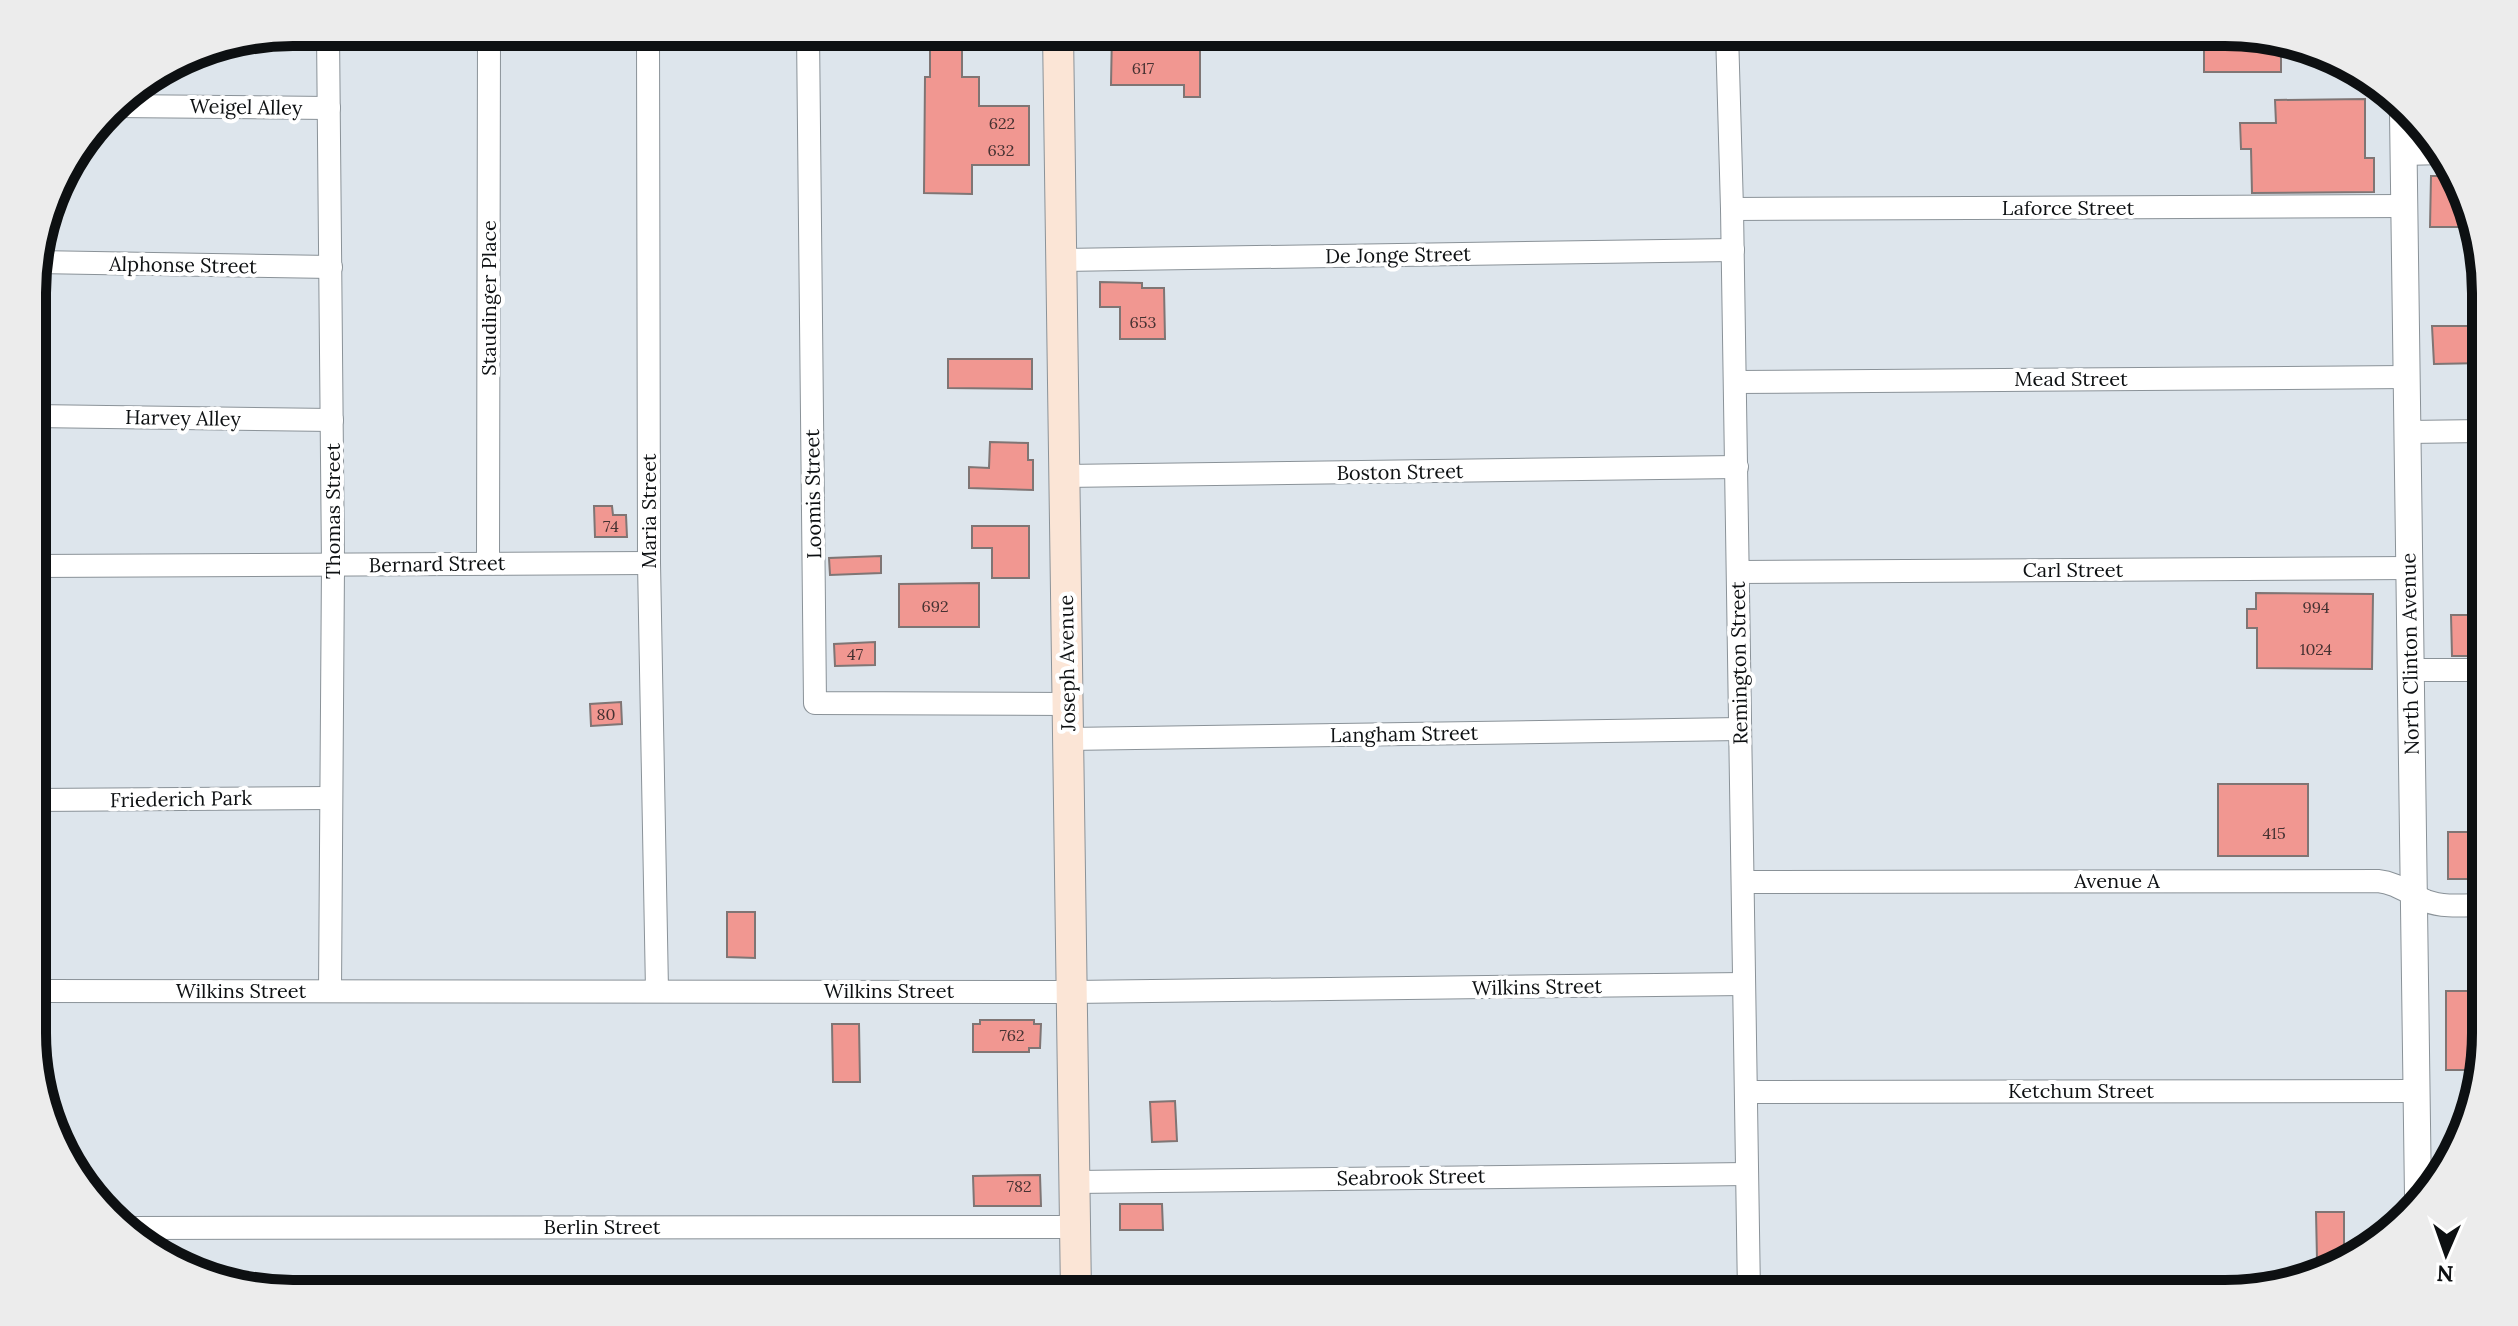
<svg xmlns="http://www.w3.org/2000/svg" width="2518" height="1326" viewBox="0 0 2518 1326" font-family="Lora,serif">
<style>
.building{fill:#f19791;stroke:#7f7574;stroke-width:2}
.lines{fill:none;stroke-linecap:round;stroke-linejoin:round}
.minor-casing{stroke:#8a9298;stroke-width:24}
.tertiary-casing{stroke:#8a9298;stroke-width:28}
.secondary-casing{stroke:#8a9298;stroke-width:32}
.minor{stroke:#fff;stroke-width:22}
.tertiary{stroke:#fff;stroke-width:26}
.secondary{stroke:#fbe5d6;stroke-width:30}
.labels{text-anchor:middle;stroke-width:8;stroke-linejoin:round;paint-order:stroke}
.number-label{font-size:16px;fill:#463232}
.street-label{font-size:20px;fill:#0d1012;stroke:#fff}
.rim{fill:none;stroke:#0d1012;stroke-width:10}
</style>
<rect width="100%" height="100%" fill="#dde5ec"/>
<!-- building -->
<g class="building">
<path d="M930 32H962V77H979V106H1029V165H972V194L924 193 925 77H930Z"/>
<path d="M1112 32H1148V45H1200V97H1184V85H1111Z"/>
<path d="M2204 32H2225L2281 45V72H2204Z"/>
<path d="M2365 99V158H2374V192L2252 193 2251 149H2241L2240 123H2276L2275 100Z"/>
<path d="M2431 176H2453L2472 227H2430Z"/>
<path d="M1100 282 1142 283V288H1164L1165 339H1120V307H1100Z"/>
<path d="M2432 326H2484V363L2434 364Z"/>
<path d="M948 359H1032V389L948 388Z"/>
<path d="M990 442 1028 443V460H1033V490L969 488V467L989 468Z"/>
<path d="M594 506H612L613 515H626L627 537H595Z"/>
<path d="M972 526H1029V578H992V548H972Z"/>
<path d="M881 556V573L830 575 829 558Z"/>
<path d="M979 583V627H899V584Z"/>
<path d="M2256 593 2373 594 2372 669 2257 668V628H2247V609H2256Z"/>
<path d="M2451 615H2485V656H2452Z"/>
<path d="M875 642V665L835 666 834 644Z"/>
<path d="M621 702 622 724 591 726 590 704Z"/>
<rect x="2218" y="784" width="90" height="72"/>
<path d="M2448 832H2485L2486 879H2448Z"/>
<path d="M727 912H755V958L727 957Z"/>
<path d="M2446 991H2486V1034L2477 1070H2446Z"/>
<path d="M980 1020H1034V1024H1041L1040 1048H1029V1052H973V1024H980Z"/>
<path d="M832 1024H859L860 1082H833Z"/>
<path d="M1175 1101 1177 1141 1152 1142 1150 1102Z"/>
<path d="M1040 1175 1041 1206H974L973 1176Z"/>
<path d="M1120 1204H1162L1163 1230H1120Z"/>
<path d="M2316 1212H2344V1259H2317Z"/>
</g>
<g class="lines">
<defs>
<g id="minor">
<path d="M328 32 333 565 330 991"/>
<path d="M648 32 649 563 657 990"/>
<path d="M808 32 815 703 1068 704"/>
<path d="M1727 32 1732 209 1749 1294"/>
<path d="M114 106 329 108"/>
<path d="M2403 154 2444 153"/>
<path d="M1732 209 2404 206"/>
<path d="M1062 260 1733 250"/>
<path d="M36 262 331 267"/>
<path d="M1735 382 2406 377"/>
<path d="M33 416 332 420"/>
<path d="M2407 432 2484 431"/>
<path d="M1064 476 1737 467"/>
<path d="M488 563 489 32"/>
<path d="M33 566 649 563"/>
<path d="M1738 572 2409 568"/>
<path d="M2410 670H2485"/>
<path d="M1068 739 1740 729"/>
<path d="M34 800 329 798"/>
<path d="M1743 882 2378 881C2397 883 2409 894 2426 901 2445 908 2466 905 2486 905"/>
<path d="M34 991 1072 992 1744 984"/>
<path d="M1746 1092 2417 1091"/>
<path d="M1075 1182 1747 1174"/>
<path d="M129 1228 1075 1227"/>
</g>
<path id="tertiary" d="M2403 113 2418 1196"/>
<path id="secondary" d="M1058 32 1076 1294"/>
</defs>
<!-- minor casing -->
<use href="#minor" class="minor-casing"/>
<!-- tertiary casing -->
<use href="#tertiary" class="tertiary-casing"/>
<!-- secondary casing -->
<use href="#secondary" class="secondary-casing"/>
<!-- minor -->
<use href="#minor" class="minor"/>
<!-- tertiary -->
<use href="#tertiary" class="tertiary"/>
<!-- secondary -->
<use href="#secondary" class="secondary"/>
</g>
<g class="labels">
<!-- number labels -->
<g class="number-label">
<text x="1143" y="74">617</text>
<text x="1002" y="129">622</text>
<text x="1001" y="156">632</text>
<text x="1143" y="328">653</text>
<text x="611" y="532">74</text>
<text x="935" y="612">692</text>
<text x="2316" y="613">994</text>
<text x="2316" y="655">1024</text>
<text x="855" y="660">47</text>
<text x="606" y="720">80</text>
<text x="2274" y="839">415</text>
<text x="1012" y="1041">762</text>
<text x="1019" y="1192">782</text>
</g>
<!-- street labels -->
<g class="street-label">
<text transform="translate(246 107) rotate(1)" y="7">Weigel Alley</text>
<text x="2068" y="215">Laforce Street</text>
<text transform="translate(1398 255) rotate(-1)" y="7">De Jonge Street</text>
<text transform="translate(183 265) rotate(1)" y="7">Alphonse Street</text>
<text transform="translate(489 298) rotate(-90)" y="7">Staudinger Place</text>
<text x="2071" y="386">Mead Street</text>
<text transform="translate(183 418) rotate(1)" y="7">Harvey Alley</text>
<text transform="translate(1400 472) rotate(-1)" y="7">Boston Street</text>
<text transform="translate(813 494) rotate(-91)" y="7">Loomis Street</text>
<text transform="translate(333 511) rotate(-90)" y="7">Thomas Street</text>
<text transform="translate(649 511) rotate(-90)" y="7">Maria Street</text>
<text transform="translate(437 564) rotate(-1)" y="7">Bernard Street</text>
<text x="2073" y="577">Carl Street</text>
<text transform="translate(2410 654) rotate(-91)" y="7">North Clinton Avenue</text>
<text transform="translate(1067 663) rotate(-91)" y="7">Joseph Avenue</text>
<text transform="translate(1739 663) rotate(-91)" y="7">Remington Street</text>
<text transform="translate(1404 734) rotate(-1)" y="7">Langham Street</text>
<text transform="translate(181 799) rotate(-1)" y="7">Friederich Park</text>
<text x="2117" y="888">Avenue A</text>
<text transform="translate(1537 987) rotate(-1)" y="7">Wilkins Street</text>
<text x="241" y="998">Wilkins Street</text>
<text x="889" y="998">Wilkins Street</text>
<text x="2081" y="1098">Ketchum Street</text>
<text transform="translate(1411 1177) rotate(-1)" y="7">Seabrook Street</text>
<text x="602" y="1234">Berlin Street</text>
</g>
</g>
<!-- crop -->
<path d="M0 0H2518V1326H0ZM293 46H2225A247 247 0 0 1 2472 293V1033A247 247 0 0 1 2225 1280H293A247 247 0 0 1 46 1033V293A247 247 0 0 1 293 46Z" fill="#ececec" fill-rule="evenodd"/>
<path class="rim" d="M293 46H2225A247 247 0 0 1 2472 293V1033A247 247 0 0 1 2225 1280H293A247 247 0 0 1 46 1033V293A247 247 0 0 1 293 46Z"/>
<!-- north arrow -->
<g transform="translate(2446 1254) rotate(182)" stroke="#ffffff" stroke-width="6" paint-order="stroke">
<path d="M0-6L14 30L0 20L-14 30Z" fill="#0d1012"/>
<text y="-12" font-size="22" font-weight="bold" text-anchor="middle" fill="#0d1012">N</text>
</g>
</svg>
